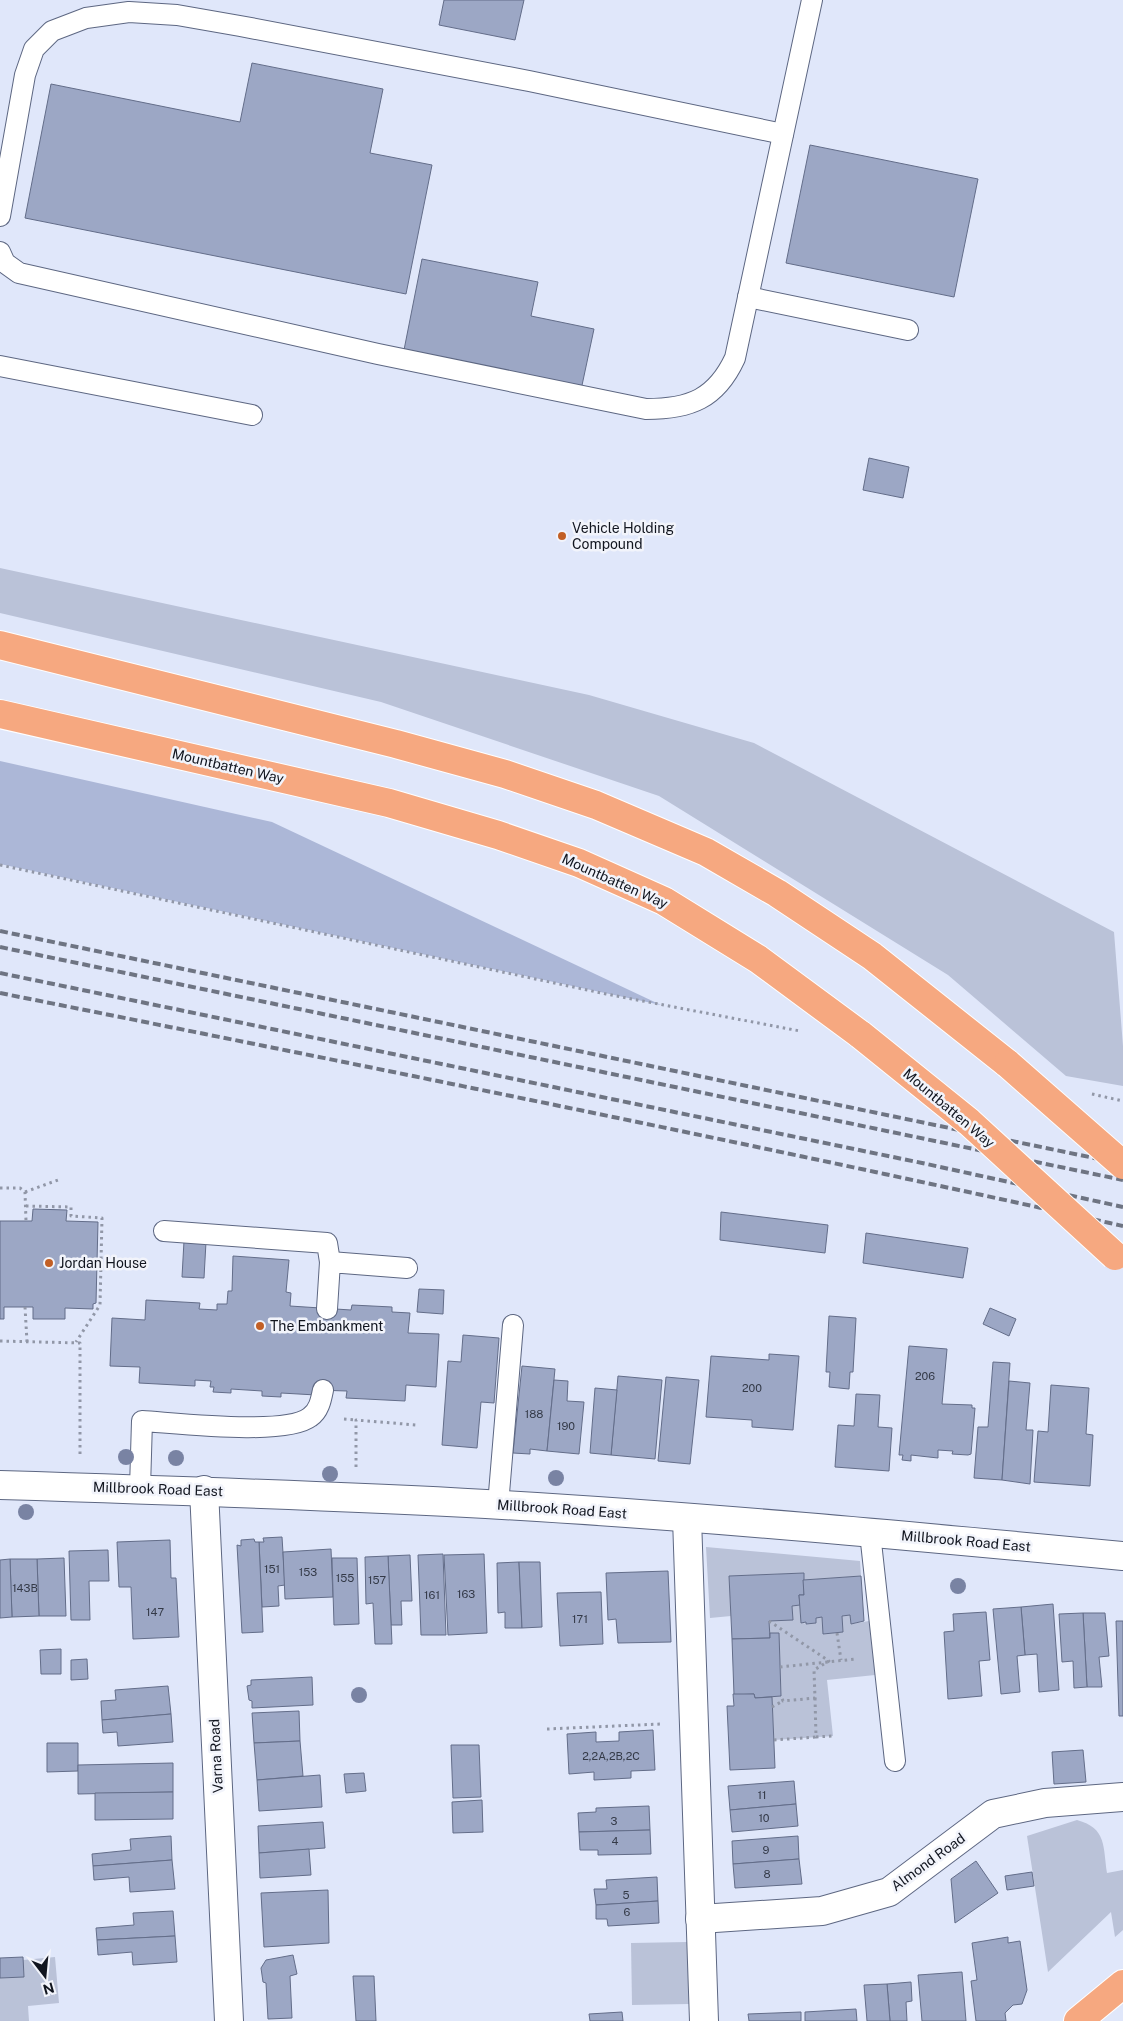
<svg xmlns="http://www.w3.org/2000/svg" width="1123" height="2021" viewBox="0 0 1123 2021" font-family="'Public Sans',sans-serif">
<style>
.green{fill:#bac2d8}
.forest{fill:#acb7d7}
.building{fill:#9ca7c5;stroke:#636d89}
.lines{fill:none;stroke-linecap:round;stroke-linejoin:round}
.service-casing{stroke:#5d6782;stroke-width:22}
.minor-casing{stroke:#5d6782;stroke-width:30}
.trunk-casing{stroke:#fff;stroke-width:30}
.path{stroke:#9197a7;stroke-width:3;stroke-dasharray:2.5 4;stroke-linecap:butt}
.service{stroke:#fff;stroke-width:20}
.minor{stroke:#fff;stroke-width:28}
.trunk{stroke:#f6a880;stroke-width:28}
.rail{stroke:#6e7482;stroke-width:4;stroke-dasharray:8 4;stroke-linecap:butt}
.trunk-bridge-casing{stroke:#fff;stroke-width:30;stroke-linecap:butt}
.trunk-bridge{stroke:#f6a880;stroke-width:28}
.tree{fill:#7983a3}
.poi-dot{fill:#c25f25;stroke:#f2f4fb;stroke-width:2}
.labels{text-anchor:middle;stroke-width:5;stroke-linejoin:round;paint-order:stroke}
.number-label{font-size:11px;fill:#343a48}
.poi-label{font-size:14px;fill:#11151f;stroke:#f2f4fb;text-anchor:start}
.street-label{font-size:14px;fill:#11151f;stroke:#f2f4fb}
</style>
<rect width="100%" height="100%" fill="#e0e7fa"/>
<!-- green -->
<g class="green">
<path d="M0 568 589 695 754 743 1114 932 1123 1046V1086L1066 1076 948 975 659 796 381 702 0 613Z"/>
<path d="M706 1547 860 1561 861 1576 803 1580 804 1573 729 1576 731 1616 710 1618Z"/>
<path d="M800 1605 801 1622 806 1624 816 1623V1618L822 1617 824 1634 843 1632 842 1616 850 1615 851 1624 869 1621 875 1675 827 1680 833 1736 774 1740 772 1697 781 1696 779 1634 770 1633 769 1621 793 1620 792 1606Z"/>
<path d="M1077 1820C1107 1828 1103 1847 1107 1873L1123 1870V1930L1115 1937 1111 1912 1048 1972 1027 1836Z"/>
<path d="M688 1942 689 2004 632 2005 631 1943Z"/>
<path d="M55 1957 59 2003 28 2006 29 2021H0V1978L24 1977 23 1960Z"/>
</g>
<!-- forest -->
<path class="forest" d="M0 761 272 822 661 1005 0 864Z"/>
<!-- building -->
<g class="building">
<path d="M444 0H524L515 40 439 25Z"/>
<path d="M252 63 383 89 370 153 432 165 406 294 25 218 51 84 240 122Z"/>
<path d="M810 145 978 179 954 297 786 263Z"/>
<path d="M422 259 538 282 531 316 594 329 581 390 403 355Z"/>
<path d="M869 458 909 467 903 498 863 490Z"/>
<path d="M33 1209 67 1210 66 1221 98 1222 96 1303 93 1304V1309L65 1308V1319H33V1307H4V1319H0V1221H32Z"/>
<path d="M721 1212 828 1225 825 1253 720 1240Z"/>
<path d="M866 1233 968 1248 963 1278 863 1263Z"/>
<path d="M184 1241 206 1242 204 1278 182 1277Z"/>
<path d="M233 1256 289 1260 286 1292 291 1293 290 1306 351 1310 352 1305 392 1307V1312L410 1313 408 1333 439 1334 436 1387 406 1385 405 1401 346 1398 347 1391 316 1390V1395L281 1393V1397L262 1396V1391L231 1389V1393L213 1392 214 1387H210L211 1381 195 1380V1386L139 1383 140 1367 110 1366 112 1318 145 1320 146 1300 200 1303 199 1309 217 1310V1304H227L228 1291H232Z"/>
<path d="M419 1289 444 1290 443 1314 417 1312Z"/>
<path d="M990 1308 1016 1319 1009 1336 983 1324Z"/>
<path d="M829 1316 856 1318 853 1372H850L849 1389 829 1387 830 1372H826Z"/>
<path d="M463 1335 499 1338 494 1403 481 1402 477 1448 442 1445 448 1361 461 1362Z"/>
<path d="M909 1346 947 1349 942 1404 972 1405V1408H975L971 1454 968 1455 952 1454 953 1451 938 1450V1458L911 1455V1461L902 1460 903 1455H899Z"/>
<path d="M769 1354 799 1356 793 1430 752 1427V1420L706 1417 711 1356 769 1360Z"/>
<path d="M993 1362 1010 1363 1002 1480 974 1478 978 1427H988Z"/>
<path d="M522 1366 555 1369 547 1451 530 1449V1454L513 1453Z"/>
<path d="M618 1376 662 1380 655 1459 611 1455Z"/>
<path d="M666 1377 699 1380 690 1464 658 1461Z"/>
<path d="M554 1380 568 1381 567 1401 584 1402 579 1454 547 1451Z"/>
<path d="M1009 1381 1030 1383 1026 1430H1033L1030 1484 1002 1480Z"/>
<path d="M1051 1385 1089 1388 1086 1434 1093 1435 1090 1486 1034 1482 1038 1431 1048 1432Z"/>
<path d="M595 1388 617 1390 611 1455 590 1453Z"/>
<path d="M856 1394 880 1395 878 1427 892 1428 889 1471 835 1467 838 1425 854 1426Z"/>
<path d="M282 1537 285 1585 278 1586 279 1606 262 1607 259 1542H264L263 1538Z"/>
<path d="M254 1539 255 1542H259L263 1632 242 1633 237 1545 241 1546V1540Z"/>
<path d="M170 1540 171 1578H176L179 1637 133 1639 131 1587H119L117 1542Z"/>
<path d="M331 1549 333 1597 285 1599 283 1552Z"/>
<path d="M108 1550 109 1581H89L90 1620H71L69 1551Z"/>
<path d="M443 1554 446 1635H421L418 1555Z"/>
<path d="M484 1554 487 1633 448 1635 444 1555Z"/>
<path d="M410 1555 412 1601H401L402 1625H391L388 1556Z"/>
<path d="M388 1556 392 1644H375L373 1603 366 1604 365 1557Z"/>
<path d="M64 1558 66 1616H39L37 1559Z"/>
<path d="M332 1558H357L359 1624 334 1625Z"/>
<path d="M10 1559H37L39 1616 12 1617Z"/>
<path d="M10 1559 12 1617 0 1618V1560Z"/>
<path d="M519 1562 522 1628H505V1612L498 1613 497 1563Z"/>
<path d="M519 1562H540L542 1627 522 1628Z"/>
<path d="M668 1571 671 1642 618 1643 616 1619 608 1620 606 1573Z"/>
<path d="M804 1573V1595H799L800 1605 792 1606 793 1620 769 1621 770 1638 732 1639 729 1576Z"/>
<path d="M861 1576 864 1621 851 1624 850 1615 842 1616 843 1632 823 1634 822 1617 816 1618V1623L806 1624V1622L801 1623 799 1595H804L803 1580Z"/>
<path d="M601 1592 603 1644 560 1646 557 1593Z"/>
<path d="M1053 1604 1059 1690 1039 1692 1037 1654 1025 1655 1021 1607Z"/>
<path d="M1021 1607 1025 1655 1017 1656 1020 1692 1001 1694 993 1609Z"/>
<path d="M986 1612 990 1660 979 1661 982 1696 948 1699 944 1632 954 1631 953 1614Z"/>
<path d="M1083 1613H1105L1109 1656 1099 1657 1102 1687H1087Z"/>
<path d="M1083 1613 1087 1687 1074 1688 1073 1661 1062 1662 1059 1614Z"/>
<path d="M1116 1621H1123V1716H1119Z"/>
<path d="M770 1633H779L781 1696 755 1698 754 1694 734 1695 732 1639 770 1638Z"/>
<path d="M61 1649V1674H41L40 1650Z"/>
<path d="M87 1659 88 1679 71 1680V1660Z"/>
<path d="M312 1677 313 1705 252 1708V1701L249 1700 247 1686 251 1685V1680Z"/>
<path d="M168 1686 171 1714 102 1720 101 1701 116 1700 115 1690Z"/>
<path d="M733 1694H754L755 1698 772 1697 775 1768 730 1770 727 1706H734Z"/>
<path d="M299 1711 300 1741 254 1743 252 1713Z"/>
<path d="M171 1714 173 1742 118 1746 117 1732 103 1733 102 1720Z"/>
<path d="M653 1730 655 1770 631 1771V1778L594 1780V1772L569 1774 567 1734 596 1732V1742L619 1741V1732Z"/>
<path d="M300 1741 303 1776 257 1780 254 1743Z"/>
<path d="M47 1743H78V1771L47 1772Z"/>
<path d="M451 1745H479L481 1797 453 1798Z"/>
<path d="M1083 1750 1086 1782 1054 1784 1052 1752Z"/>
<path d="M173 1763V1792L78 1794V1765Z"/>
<path d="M364 1773 366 1791 346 1793 344 1774Z"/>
<path d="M320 1775 322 1807 259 1811 257 1780Z"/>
<path d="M794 1781 796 1804 730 1810 728 1786Z"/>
<path d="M173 1792V1819L95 1820V1793Z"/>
<path d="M482 1800 483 1832 453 1833 452 1802Z"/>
<path d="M796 1804 798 1826 732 1832 730 1810Z"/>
<path d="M649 1806 650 1830 579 1832 578 1813 596 1812V1808Z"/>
<path d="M323 1822 325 1848 259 1853 258 1826Z"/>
<path d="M650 1830 651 1854 598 1855V1850H580L579 1832Z"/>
<path d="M171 1836 172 1860 93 1866 92 1854 131 1850 130 1839Z"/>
<path d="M798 1836 799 1859 733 1864 732 1841Z"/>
<path d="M309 1849 311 1875 260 1878 259 1853Z"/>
<path d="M799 1859 802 1884 735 1888 733 1864Z"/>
<path d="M172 1860 175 1889 130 1892 129 1877 94 1880 93 1866Z"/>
<path d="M976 1861 998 1893 955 1923 951 1879Z"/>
<path d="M1032 1872 1034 1886 1007 1890 1005 1876Z"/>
<path d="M657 1877 658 1901 596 1905 594 1889H607L606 1880Z"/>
<path d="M328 1890 329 1943 264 1947 261 1893Z"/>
<path d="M658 1901 659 1923 608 1926 607 1919H596V1905Z"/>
<path d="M173 1911 175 1936 97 1940 96 1928 134 1925 133 1913Z"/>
<path d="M175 1936 177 1962 133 1965 132 1952 98 1955 97 1940Z"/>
<path d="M1008 1937V1943L1020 1941 1027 1990 1022 2004 1013 2005 1005 2013 1006 2021H976L971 1981 977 1980 972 1943Z"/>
<path d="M293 1955 297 1974 290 1976 292 2018 268 2019 266 1983 263 1982 261 1968 266 1960Z"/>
<path d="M23 1957 24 1977 0 1978V1958Z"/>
<path d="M962 1972 966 2021H922L918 1975Z"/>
<path d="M353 1976H374L376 2021H356Z"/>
<path d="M911 1982 912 2001 906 2002 907 2021H890L887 1984Z"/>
<path d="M887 1984 890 2021H867L864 1985Z"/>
<path d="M856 2009 857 2021H805V2012Z"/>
<path d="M622 2012 623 2021H590L589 2014Z"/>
<path d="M801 2012V2021H749L748 2014Z"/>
</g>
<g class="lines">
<defs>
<g id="service">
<path d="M0 216 25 75 34 49 52 31 86 18 129 12 177 15 240 26 529 81 783 134"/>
<path d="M0 252 5 263 19 273 378 354 646 409C690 409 716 399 735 358L812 0"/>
<path d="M748 297 908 330"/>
<path d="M0 366 252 415"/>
<path d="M164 1231 327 1243 330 1262"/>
<path d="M327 1309 330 1262 407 1268"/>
<path d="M140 1488 142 1421C176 1423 286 1436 310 1417 319 1411 321 1400 323 1390"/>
<path d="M498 1505 513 1325"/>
<path d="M870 1533 895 1761"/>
</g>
<g id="minor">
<path d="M0 1485C162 1490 324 1495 486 1504 699 1516 911 1536 1123 1556"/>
<path d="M204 1490 229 2021"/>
<path d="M687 1518 704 2021"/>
<path d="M700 1919 822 1911 889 1892 993 1814 1045 1803 1123 1797"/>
</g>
<g id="trunk">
<path d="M0 645 396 744 505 774 596 805 706 852 777 893 872 956 1008 1064"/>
<path d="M0 714 389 803 498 835 579 863 664 901 758 959 861 1035"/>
<path d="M1078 2021 1123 1984"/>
</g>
</defs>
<!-- service casing -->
<use href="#service" class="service-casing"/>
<!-- minor casing -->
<use href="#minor" class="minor-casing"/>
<!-- trunk casing -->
<use href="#trunk" class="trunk-casing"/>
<!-- path -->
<g class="path">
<path d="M0 865 606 994 800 1031"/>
<path d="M1092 1094 1123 1101"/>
<path d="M0 1188H20L25 1192 26 1221"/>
<path d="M25 1192 58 1180"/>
<path d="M26 1206 71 1207V1216L102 1218 100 1305 76 1342"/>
<path d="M25 1307 27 1342"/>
<path d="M0 1341 80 1343V1456"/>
<path d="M344 1419 356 1420"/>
<path d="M356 1467V1420L416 1425"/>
<path d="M769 1621 829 1661 814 1670 815 1698 783 1701 781 1696"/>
<path d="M837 1633 841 1660"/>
<path d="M780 1667 856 1659"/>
<path d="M815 1698 816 1737 833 1736"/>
<path d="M772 1707 783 1701"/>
<path d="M547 1729 661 1724"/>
<path d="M774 1740 816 1737"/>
</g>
<!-- service -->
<use href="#service" class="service"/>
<!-- minor -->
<use href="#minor" class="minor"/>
<!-- trunk -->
<use href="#trunk" class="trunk"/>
<!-- rail -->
<g class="rail">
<path d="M0 931 1123 1164"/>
<path d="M0 947 1123 1180"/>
<path d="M0 973 922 1163 1123 1207"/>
<path d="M0 993C375 1068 750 1143 1123 1226"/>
</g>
<defs>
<g id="trunk-bridge">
<path d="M861 1035 969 1122 1115 1256"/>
<path d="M1008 1064 1123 1165"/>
</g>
</defs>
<!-- trunk-bridge casing -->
<use href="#trunk-bridge" class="trunk-bridge-casing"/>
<!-- trunk-bridge -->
<use href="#trunk-bridge" class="trunk-bridge"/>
</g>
<!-- trees -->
<g class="tree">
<circle cx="126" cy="1457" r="8"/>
<circle cx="176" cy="1458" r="8"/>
<circle cx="330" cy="1474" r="8"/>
<circle cx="556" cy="1478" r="8"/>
<circle cx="26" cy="1512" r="8"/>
<circle cx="958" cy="1586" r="8"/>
<circle cx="359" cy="1695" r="8"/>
</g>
<!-- markers -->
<g class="poi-dot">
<circle cx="562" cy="536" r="5"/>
<circle cx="49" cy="1263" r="5"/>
<circle cx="260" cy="1326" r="5"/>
</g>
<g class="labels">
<!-- number labels -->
<g class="number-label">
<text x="925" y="1380">206</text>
<text x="752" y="1392">200</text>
<text x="534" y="1418">188</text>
<text x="566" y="1430">190</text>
<text x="272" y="1573">151</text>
<text x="308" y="1576">153</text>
<text x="345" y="1582">155</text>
<text x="377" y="1584">157</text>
<text x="25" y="1592">143B</text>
<text x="466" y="1598">163</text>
<text x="432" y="1599">161</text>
<text x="155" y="1616">147</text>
<text x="580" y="1623">171</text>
<text x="611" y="1760">2,2A,2B,2C</text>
<text x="762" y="1799">11</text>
<text x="764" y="1822">10</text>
<text x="614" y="1825">3</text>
<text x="615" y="1845">4</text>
<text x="766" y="1854">9</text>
<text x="767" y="1878">8</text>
<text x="626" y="1899">5</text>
<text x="627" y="1916">6</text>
</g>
<!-- poi labels -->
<g class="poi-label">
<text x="572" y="533">Vehicle Holding<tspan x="572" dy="16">Compound</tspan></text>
<text x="59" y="1268">Jordan House</text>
<text x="270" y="1331">The Embankment</text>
</g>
<!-- street labels -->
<g class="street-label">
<text transform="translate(228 766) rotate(13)" y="5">Mountbatten Way</text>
<text transform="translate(615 881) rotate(24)" y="5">Mountbatten Way</text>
<text transform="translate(949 1108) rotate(40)" y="5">Mountbatten Way</text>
<text transform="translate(158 1489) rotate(2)" y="5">Millbrook Road East</text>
<text transform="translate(562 1509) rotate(4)" y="5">Millbrook Road East</text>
<text transform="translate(966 1541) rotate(5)" y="5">Millbrook Road East</text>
<text transform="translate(216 1756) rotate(-93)" y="5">Varna Road</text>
<text transform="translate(928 1862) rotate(-36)" y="5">Almond Road</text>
</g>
</g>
<!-- north arrow -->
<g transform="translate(45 1976) rotate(164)" stroke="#f2f4fb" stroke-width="4" paint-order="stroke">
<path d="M0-4L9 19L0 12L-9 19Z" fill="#11151f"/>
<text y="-8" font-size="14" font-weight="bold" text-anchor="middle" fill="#11151f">N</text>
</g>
</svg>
